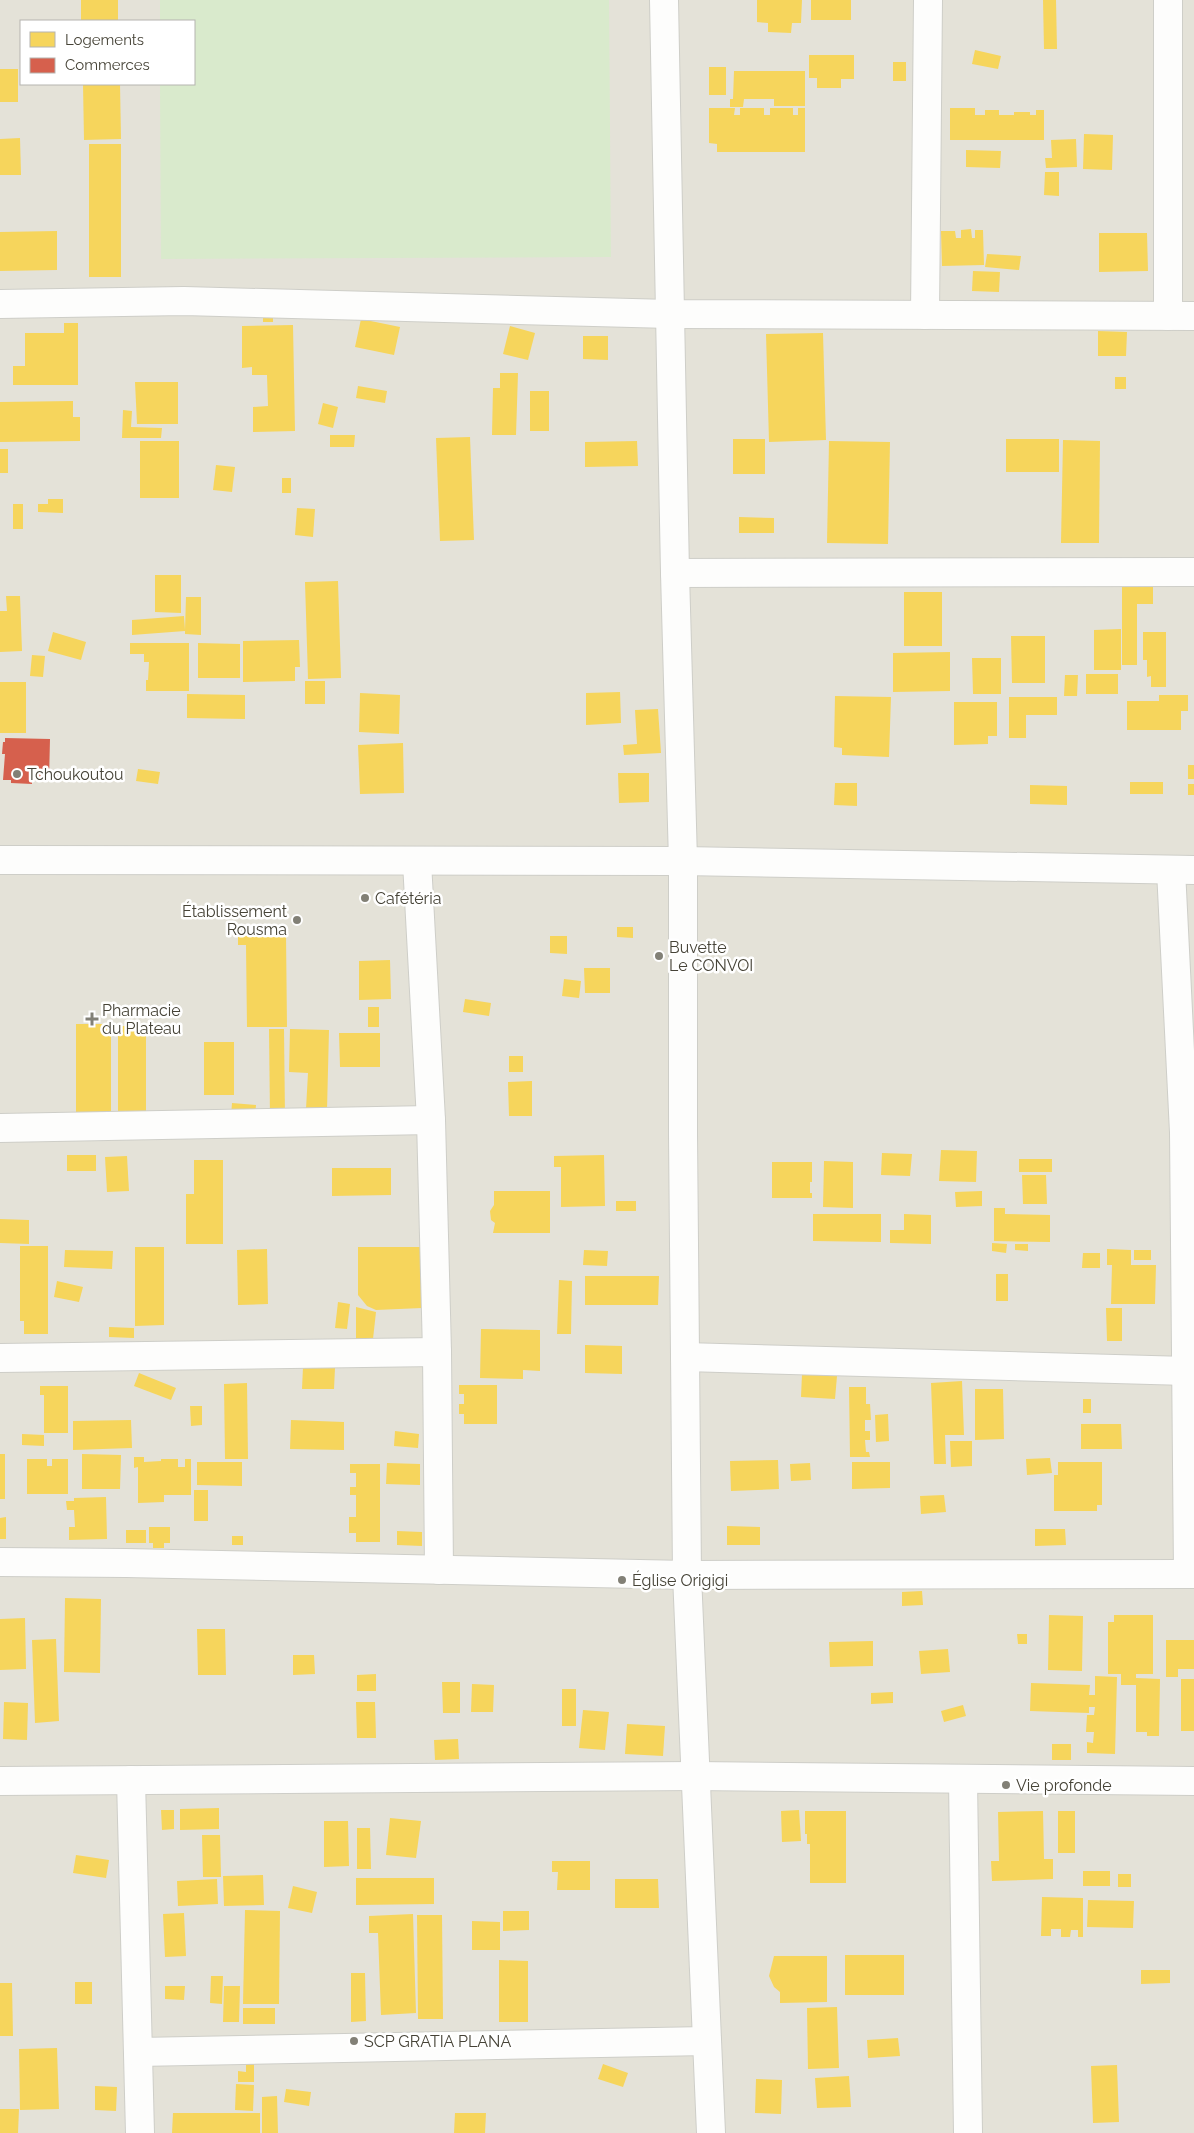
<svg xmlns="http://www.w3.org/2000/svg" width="1194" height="2133" viewBox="0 0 1194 2133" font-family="Raleway,sans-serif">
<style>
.residential{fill:#e4e2d8;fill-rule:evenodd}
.green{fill:#d9eacc}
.homes{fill:#f6d55c}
.shops{fill:#d6604d}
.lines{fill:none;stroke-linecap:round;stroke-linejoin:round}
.minor-casing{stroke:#cecec8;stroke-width:30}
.minor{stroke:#fdfdfc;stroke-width:28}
.poi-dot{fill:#828076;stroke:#fff;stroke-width:2}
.labels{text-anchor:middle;stroke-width:5;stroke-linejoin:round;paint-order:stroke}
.poi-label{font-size:16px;fill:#464337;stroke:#fff;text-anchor:start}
</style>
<rect width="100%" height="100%" fill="#f0f0eb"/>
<!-- residential -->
<path class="residential" d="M0 0H1194V2133H0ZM21 21H194V84H21Z"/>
<!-- green -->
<path class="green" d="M160 0H609L611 257 161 259 160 84H194V21H160Z"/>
<!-- homes -->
<g class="homes">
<rect x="81" y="0" width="37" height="21"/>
<path d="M757 0H802L801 23H792L791 33 768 32V23L757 22Z"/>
<rect x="811" y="0" width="40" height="20"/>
<path d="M1043 0H1056L1057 49H1044Z"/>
<path d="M975 50 1001 56 998 69 972 64Z"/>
<path d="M809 55H854V79H841V88H817V78H809Z"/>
<rect x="893" y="62" width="13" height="19"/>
<rect x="709" y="67" width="17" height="28"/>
<rect x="0" y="69" width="18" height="33"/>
<path d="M734 71H805V106H774V99H744L743 107H730V99H733Z"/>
<path d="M83 84H120L121 139 84 140Z"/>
<path d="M709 108H735L734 115H740V108H764V115H770V108H793V115H798V108H805V152H717V144L709 143Z"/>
<path d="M950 108H975V115H985V110H999V115H1014V112H1030V115H1036V110H1044V140H950Z"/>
<path d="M1084 134 1113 135 1112 170 1083 169Z"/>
<path d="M20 138 21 175H0V139Z"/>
<path d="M1076 139 1077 167 1046 168 1045 158H1052L1051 140Z"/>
<rect x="89" y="144" width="32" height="133"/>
<path d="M966 150 1001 151 1000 168 966 167Z"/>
<path d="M1045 172H1059V196L1044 195Z"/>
<path d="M971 229 972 238H975V230H983L984 265 942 266 941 231H955L956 238H961V230Z"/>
<path d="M57 231V270L0 271V232Z"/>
<path d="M1099 233H1147L1148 271 1099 272Z"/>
<path d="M987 254 1021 256 1019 270 985 267Z"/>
<path d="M973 271 1000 272 999 292 972 291Z"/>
<rect x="263" y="313" width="10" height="9"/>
<path d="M361 319 400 327 394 355 355 347Z"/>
<path d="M64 323H78V385H13V366H25V333H64Z"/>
<path d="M293 325 295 431 253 432V407L268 406 267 375H252V367L242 368V326Z"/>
<path d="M510 326 535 333 528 360 503 354Z"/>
<path d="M1098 331 1127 332 1126 356H1098Z"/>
<path d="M823 333 826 440 769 442 766 334Z"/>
<path d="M583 336H608V360L583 359Z"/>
<path d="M500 373H518L516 435H492L493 388H500Z"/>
<rect x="1115" y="377" width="11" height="12"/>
<path d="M135 382H178V424H137Z"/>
<path d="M358 386 387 391 385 403 356 398Z"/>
<rect x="530" y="391" width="19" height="40"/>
<path d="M73 401V417H80V441L0 442V402Z"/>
<path d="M323 403 338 407 333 428 318 424Z"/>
<path d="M123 410 132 411 131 427 162 428 161 438H122Z"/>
<path d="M330 435H355L354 447H330Z"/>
<path d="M470 437 474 540 440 541 436 438Z"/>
<rect x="733" y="439" width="32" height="35"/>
<rect x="1006" y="439" width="53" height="33"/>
<path d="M1063 440 1100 441 1099 543H1061Z"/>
<rect x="140" y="441" width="39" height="57"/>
<path d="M637 441 638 466 585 467V442Z"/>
<path d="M829 441 890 442 888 544 827 543Z"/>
<rect x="0" y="449" width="8" height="24"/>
<path d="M216 465 235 467 232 492 213 490Z"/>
<rect x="282" y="478" width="9" height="15"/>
<path d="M48 499H63V513L38 512V504H48Z"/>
<rect x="13" y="504" width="10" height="25"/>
<path d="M297 508 315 509 313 537 295 535Z"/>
<path d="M739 517 774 518V533H739Z"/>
<path d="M155 575H181V613L155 612Z"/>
<path d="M338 581 341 678 308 679 305 582Z"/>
<path d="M1122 587H1153V604H1137V665H1122Z"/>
<rect x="904" y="592" width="38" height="54"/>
<path d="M6 596H20L22 651 0 652V611H7Z"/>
<path d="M186 597H201V635L185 634V631L132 635V620L184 616 185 630Z"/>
<path d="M1121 629V670H1094V630Z"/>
<path d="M53 632 86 642 81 660 48 651Z"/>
<path d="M1143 632H1166V687H1151V676L1147 677V660H1143Z"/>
<path d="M1011 636H1045V683H1012Z"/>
<path d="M299 640 300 667H295V681L243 682V641Z"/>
<path d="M130 643H189V691H146V680H148L149 662H144V654H130Z"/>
<path d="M198 643 240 644V678H198Z"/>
<path d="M950 652V691L893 692V653Z"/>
<path d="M32 655 45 656 43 677 30 676Z"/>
<path d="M972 658H1001V694H973Z"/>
<rect x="1086" y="674" width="32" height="20"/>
<path d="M1065 675H1078L1077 696H1064Z"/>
<rect x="305" y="681" width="20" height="23"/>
<rect x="0" y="682" width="26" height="51"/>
<path d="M620 692 621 723 586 725V693Z"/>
<path d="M360 693 400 695 399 734 359 732Z"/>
<path d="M187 694 245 695V719L187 718Z"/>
<path d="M1159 695H1188V711H1181V730H1127V701H1159Z"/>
<path d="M835 696 891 697 889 757 842 755V748L834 747Z"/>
<path d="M1009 697H1057V715H1026V738H1009Z"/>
<path d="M954 702H997V736H988V744L954 745Z"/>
<path d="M658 709 661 753 624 755 623 745 637 744 635 710Z"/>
<path d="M403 743 404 793 360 794 358 745Z"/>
<rect x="1188" y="765" width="6" height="14"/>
<path d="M138 769 160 772 158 784 136 781Z"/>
<path d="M618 773H649V802L619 803Z"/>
<rect x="1130" y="782" width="33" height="12"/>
<path d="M835 783H857V806L834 805Z"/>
<rect x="1188" y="784" width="6" height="11"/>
<path d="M1030 785 1067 786V805L1030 804Z"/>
<path d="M617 927H633V938L617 937Z"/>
<path d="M238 934H286L287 1027H247L246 945H238Z"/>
<path d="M550 936H567V954L550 953Z"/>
<path d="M390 960 391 999 359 1000V961Z"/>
<path d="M584 968H610V993H585Z"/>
<path d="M564 979 581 981 579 998 562 996Z"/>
<path d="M465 999 491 1003 489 1016 463 1012Z"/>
<rect x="368" y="1007" width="11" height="20"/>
<rect x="76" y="1024" width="35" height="89"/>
<path d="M118 1026H146V1113L118 1114Z"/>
<path d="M269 1029H284L285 1118H270Z"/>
<path d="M290 1029 329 1030 327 1110 306 1109 308 1073 289 1072Z"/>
<path d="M339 1033H380V1067H340Z"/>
<rect x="204" y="1042" width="30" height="53"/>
<rect x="509" y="1056" width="14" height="16"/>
<path d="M532 1081V1116H509L508 1082Z"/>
<path d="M232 1103 256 1105 255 1117 231 1116Z"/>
<path d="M941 1150 977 1151 976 1182 939 1181Z"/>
<path d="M882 1153 912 1154 910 1176 881 1175Z"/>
<rect x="67" y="1155" width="29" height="16"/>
<path d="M604 1155 605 1206 561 1207V1167H554V1156Z"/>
<path d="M127 1156 129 1191 107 1192 105 1157Z"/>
<rect x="1019" y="1159" width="33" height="13"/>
<path d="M194 1160H223V1244H186V1194H194Z"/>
<path d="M824 1161 853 1162V1208L823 1207Z"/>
<path d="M772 1162H812V1182H810V1193H812V1198H772Z"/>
<path d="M332 1168H391V1195L332 1196Z"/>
<path d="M1022 1175H1046L1047 1204H1023Z"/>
<path d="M494 1191H550V1233H493L495 1223 491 1220 490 1211 494 1205Z"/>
<path d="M982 1191V1206L956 1207 955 1192Z"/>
<rect x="616" y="1201" width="20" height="10"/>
<path d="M994 1208H1005V1214L1050 1215V1242L994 1241Z"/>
<path d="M813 1214H881V1242L813 1241Z"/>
<path d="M904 1214 931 1215V1244L890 1243V1230H904Z"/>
<path d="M0 1219 29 1220V1244L0 1243Z"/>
<path d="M992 1243 1007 1244 1006 1253 992 1251Z"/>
<path d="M1015 1244H1028V1251L1015 1250Z"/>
<path d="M20 1246H48V1334H24V1321H20Z"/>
<path d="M135 1247H164V1325L135 1326Z"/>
<path d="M358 1247H421L422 1308 376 1310 367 1306 358 1295Z"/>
<path d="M267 1249 268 1304 238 1305 237 1250Z"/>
<path d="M1107 1249 1131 1250V1265H1156L1155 1304H1111L1112 1265H1107Z"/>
<path d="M65 1250 113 1251 112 1269 64 1267Z"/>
<path d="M584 1250 608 1251 607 1266 583 1265Z"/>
<rect x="1134" y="1250" width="17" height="10"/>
<path d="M1083 1253H1100V1268H1082Z"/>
<rect x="996" y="1274" width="12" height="27"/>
<path d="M585 1276H659L658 1305H585Z"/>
<path d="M559 1280 572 1281 571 1334H557Z"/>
<path d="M57 1281 83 1287 79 1302 54 1297Z"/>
<path d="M338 1302 350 1304 347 1329 335 1328Z"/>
<path d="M356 1307 376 1312 373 1339 356 1340Z"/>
<path d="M1106 1308H1122V1341H1107Z"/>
<path d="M109 1327 134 1328V1338L109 1337Z"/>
<path d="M481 1329 540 1330V1371L523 1370V1379L480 1378Z"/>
<path d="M585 1345 622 1346V1374L585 1373Z"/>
<path d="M303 1367 335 1368 334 1389H302Z"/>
<path d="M139 1373 176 1388 171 1400 134 1386Z"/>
<path d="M802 1374 837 1376 835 1399 801 1397Z"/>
<path d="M962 1381 964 1435H945L946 1464H934L931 1383Z"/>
<path d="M247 1383 248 1459H225L224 1384Z"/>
<path d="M459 1385H497V1424H464V1414H459V1404H464V1394H459Z"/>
<path d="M40 1386H68V1433H44V1395H40Z"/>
<path d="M849 1387H866V1404H870L871 1420H865V1431H870V1440H865L866 1452H869L870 1457H850Z"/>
<path d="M975 1389H1003L1004 1439 975 1440Z"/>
<rect x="1083" y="1399" width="8" height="14"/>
<path d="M190 1406H202V1425L191 1426Z"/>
<path d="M888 1414 889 1441 876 1442 875 1415Z"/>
<path d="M131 1420 132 1448 73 1450V1421Z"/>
<path d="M291 1420 344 1422V1450L290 1449Z"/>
<path d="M1081 1424H1121L1122 1449H1081Z"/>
<path d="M395 1431 419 1434 418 1448 394 1446Z"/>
<path d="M22 1434 44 1435V1446L22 1445Z"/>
<path d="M950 1441H972V1466L951 1467Z"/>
<rect x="0" y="1454" width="5" height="45"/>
<path d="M82 1454 121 1455 120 1489H82Z"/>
<path d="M134 1457H144V1462L161 1461V1459H178V1467H185V1459H191V1495H164V1502L138 1503V1467L134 1468Z"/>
<path d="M1050 1458 1052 1473 1027 1475 1026 1459Z"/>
<path d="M27 1459H47V1466H52V1459H68V1494H27Z"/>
<path d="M778 1460 779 1489 731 1491 730 1461Z"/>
<path d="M197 1462H242V1486L197 1485Z"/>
<path d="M852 1462H890V1488L852 1489Z"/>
<path d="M1058 1462H1102V1505H1097V1511H1054V1475H1058Z"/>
<path d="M387 1463 420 1464V1485L386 1484Z"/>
<path d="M810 1463 811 1480 791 1481 790 1464Z"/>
<path d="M350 1464H380V1542H356V1533H349V1517H356V1495H350V1487H356V1473H350Z"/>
<rect x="194" y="1490" width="14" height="31"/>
<path d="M944 1495 946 1512 921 1514 920 1496Z"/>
<path d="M106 1497 107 1539 69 1540V1527H75L74 1510H67L66 1501H74V1498Z"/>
<path d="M6 1517V1539H0V1518Z"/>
<path d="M727 1526 760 1527V1545H727Z"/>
<path d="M149 1527H170V1543H164V1548H153V1543H149Z"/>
<path d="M1035 1529H1065L1066 1545 1035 1546Z"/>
<rect x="126" y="1530" width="20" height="13"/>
<path d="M397 1531 422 1532V1546L397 1545Z"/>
<rect x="232" y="1536" width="11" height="9"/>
<path d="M922 1591 923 1605 902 1606V1592Z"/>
<path d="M65 1598 101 1599 100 1673 64 1672Z"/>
<path d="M1049 1615 1083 1616 1082 1671 1048 1670Z"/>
<path d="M1114 1615H1153V1674H1136V1678L1160 1679 1159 1736H1147V1732H1136V1685H1121V1674H1108V1622H1114Z"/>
<path d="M25 1618 26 1669 0 1670V1619Z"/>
<path d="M197 1629H225L226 1675H198Z"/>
<path d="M1017 1634H1027V1644H1018Z"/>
<path d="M56 1639 59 1721 35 1723 32 1640Z"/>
<path d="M1166 1640H1194V1669H1178V1677H1166Z"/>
<path d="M873 1641V1666L830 1667 829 1642Z"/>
<path d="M948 1649 950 1672 921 1674 919 1651Z"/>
<path d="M293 1655H314L315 1674 293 1675Z"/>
<path d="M376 1674V1691H357V1675Z"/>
<path d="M1095 1676 1117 1677 1115 1754 1087 1753V1742L1093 1743 1094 1732H1086L1087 1715H1094L1095 1707H1089V1713L1030 1711 1031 1683 1090 1685 1089 1695H1095Z"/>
<rect x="1181" y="1679" width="13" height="52"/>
<path d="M442 1682H460V1713H443Z"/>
<path d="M472 1684 494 1685 493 1712H471Z"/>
<rect x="562" y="1689" width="14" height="37"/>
<path d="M893 1692V1703L871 1704V1693Z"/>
<path d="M4 1702 28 1703 27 1740 3 1739Z"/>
<path d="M356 1702H375L376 1738H357Z"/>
<path d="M963 1705 966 1716 944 1722 941 1711Z"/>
<path d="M583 1710 609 1712 605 1750 579 1748Z"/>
<path d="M627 1724 665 1726 663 1756 625 1754Z"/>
<path d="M458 1739 459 1759 435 1760 434 1740Z"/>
<rect x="1052" y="1744" width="19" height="16"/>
<path d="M219 1808V1829L180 1830V1809Z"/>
<path d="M161 1810H174V1829L162 1830Z"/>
<path d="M799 1810 801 1841 782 1842 781 1811Z"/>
<path d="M805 1811H846V1883H810V1844H807V1834H805Z"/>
<path d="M1043 1811 1044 1859H1053V1879L992 1881 991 1861H999L998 1812Z"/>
<rect x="1058" y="1811" width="17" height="42"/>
<path d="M390 1818 421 1821 416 1858 386 1855Z"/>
<path d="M324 1821H348L349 1866 324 1867Z"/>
<path d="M357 1828H370L371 1869H357Z"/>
<path d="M202 1835H220L221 1877H203Z"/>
<path d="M76 1855 109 1860 106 1878 73 1873Z"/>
<path d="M552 1861H590V1890H557L558 1872H552Z"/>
<rect x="1083" y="1871" width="27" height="15"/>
<rect x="1118" y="1874" width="13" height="13"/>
<path d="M263 1875 264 1905 224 1906 223 1876Z"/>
<path d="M356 1878H434V1904L356 1905Z"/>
<path d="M217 1879 218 1904 178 1906 177 1881Z"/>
<path d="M615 1879H658L659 1908H615Z"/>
<path d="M293 1886 317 1892 312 1913 288 1908Z"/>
<path d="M1042 1897 1083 1898V1937H1078V1930H1071L1070 1937H1061V1929H1051V1936H1041Z"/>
<path d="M1088 1900 1134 1901 1133 1928 1087 1927Z"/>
<path d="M245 1910 280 1911 279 2004H243Z"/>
<path d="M503 1911H529V1930L503 1931Z"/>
<path d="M184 1913 186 1956 165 1957 163 1914Z"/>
<path d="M413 1914 416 2013 381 2015 378 1933H369V1916Z"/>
<path d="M417 1915H442L443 2019H418Z"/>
<path d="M472 1921 500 1922V1950H472Z"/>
<rect x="845" y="1955" width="59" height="40"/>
<path d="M774 1956H827V2002L780 2003V1992L774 1987 769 1976Z"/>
<path d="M499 1960 528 1961V2022H499Z"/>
<path d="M1141 1970H1170V1983L1141 1984Z"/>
<path d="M351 1973H365L366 2021 351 2022Z"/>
<path d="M211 1976H223L222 2004 210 2003Z"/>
<rect x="75" y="1982" width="17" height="22"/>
<path d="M0 1983H12L13 2036H0Z"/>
<path d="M165 1986H185L184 2000 165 1999Z"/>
<path d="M224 1986H240L239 2022H223Z"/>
<path d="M837 2007 839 2068 808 2069 807 2008Z"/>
<rect x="243" y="2008" width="32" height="16"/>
<path d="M898 2038 900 2056 868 2058 867 2040Z"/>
<path d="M57 2048 59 2109 20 2110 19 2049Z"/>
<path d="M246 2061H254V2082H238V2071L246 2072Z"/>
<path d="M603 2064 628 2073 623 2087 598 2079Z"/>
<path d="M1117 2065 1119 2122 1093 2123 1091 2066Z"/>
<path d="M849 2076 851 2107 817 2108 815 2078Z"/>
<path d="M756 2079 782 2080 781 2114 755 2113Z"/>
<path d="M236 2084 254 2085 253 2111 235 2110Z"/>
<path d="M95 2086 117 2087 116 2111 95 2110Z"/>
<path d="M286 2089 311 2092 309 2106 284 2102Z"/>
<path d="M277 2096 278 2133H262V2097Z"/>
<path d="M0 2109H19L18 2133H0Z"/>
<path d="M173 2113H260V2133H172Z"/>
<path d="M455 2113H486L485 2133H454Z"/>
</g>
<!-- shops -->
<path class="shops" d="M5 738 50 739 49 781 32 780V784L11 783V780H3L5 754H2L3 742H5Z"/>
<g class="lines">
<defs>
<g id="minor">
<path d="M664 0 675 573 683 861V1134L687 1575 711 2133"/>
<path d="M0 304 184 301 670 314 1194 316"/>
<path d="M925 315 928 0"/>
<path d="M1168 316V0"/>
<path d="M675 573 1194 572"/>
<path d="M0 860 683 861 1194 870"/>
<path d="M417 862 431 1120 437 1352 439 1570"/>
<path d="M1171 870 1184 1132 1188 1574"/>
<path d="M0 1128 431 1120"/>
<path d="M685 1357 1187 1371"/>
<path d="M0 1358 437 1352"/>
<path d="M0 1562 126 1563 687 1575 1194 1574"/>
<path d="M963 1779 968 2133"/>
<path d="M131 1780 140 2133"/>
<path d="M0 1781 695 1776 1194 1781"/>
<path d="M138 2052 707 2041"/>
</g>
</defs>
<!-- minor casing -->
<use href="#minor" class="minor-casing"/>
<!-- minor -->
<use href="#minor" class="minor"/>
</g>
<!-- markers -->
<g class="poi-dot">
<circle cx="17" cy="774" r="5"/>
<circle cx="365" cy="898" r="5"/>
<circle cx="297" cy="920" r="5"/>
<circle cx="659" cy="956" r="5"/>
<path d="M89.5 1011.5h5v5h5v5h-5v5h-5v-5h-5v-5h5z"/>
<circle cx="622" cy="1580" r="5"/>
<circle cx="1006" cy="1785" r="5"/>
<circle cx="354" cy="2041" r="5"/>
</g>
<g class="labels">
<!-- poi labels -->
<g class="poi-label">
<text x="27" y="780">Tchoukoutou</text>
<text x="375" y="904">Cafétéria</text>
<text x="287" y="917" text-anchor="end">Établissement<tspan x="287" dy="18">Rousma</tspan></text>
<text x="669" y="953">Buvette<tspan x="669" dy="18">Le CONVOI</tspan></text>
<text x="102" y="1016">Pharmacie<tspan x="102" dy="18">du Plateau</tspan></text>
<text x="632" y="1586">Église Origigi</text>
<text x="1016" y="1791">Vie profonde</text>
<text x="364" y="2047">SCP GRATIA PLANA</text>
</g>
</g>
<!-- legend -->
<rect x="20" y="20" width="175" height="65" fill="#ffffff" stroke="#b5b4af"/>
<rect x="30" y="32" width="25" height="15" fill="#f6d55c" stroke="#b5b4af"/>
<text x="65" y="45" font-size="15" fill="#464337">Logements</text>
<rect x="30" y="58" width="25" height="15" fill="#d6604d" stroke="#b5b4af"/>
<text x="65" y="70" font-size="15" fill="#464337">Commerces</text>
</svg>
